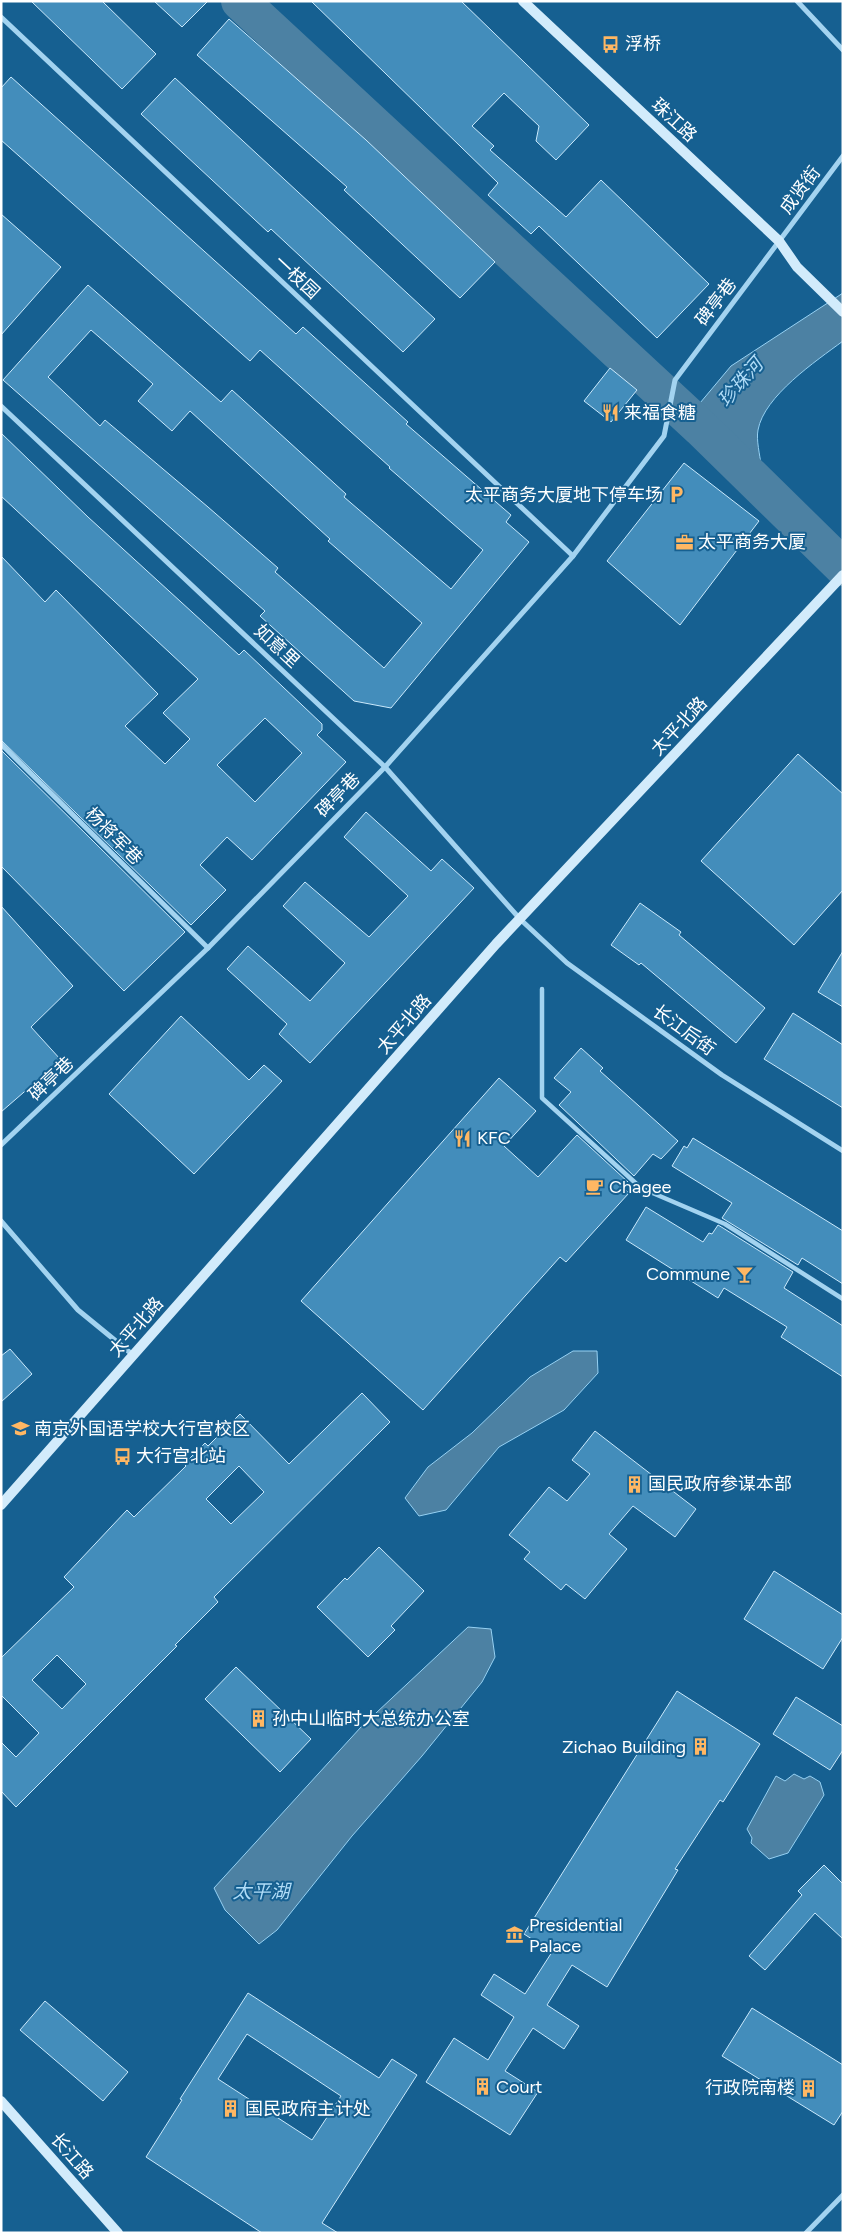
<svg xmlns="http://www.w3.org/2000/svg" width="844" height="2234" viewBox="0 0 844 2234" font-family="Figtree,'Noto Sans SC',sans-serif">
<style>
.water{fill:#4c81a3;stroke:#96d1f3}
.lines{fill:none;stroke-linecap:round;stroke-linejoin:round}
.river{stroke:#4c81a3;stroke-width:38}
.building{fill:#438dbb;stroke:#cae9fc;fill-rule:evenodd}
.pedestrian{stroke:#a3d3f0;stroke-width:4.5}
.minor{stroke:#a3d3f0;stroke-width:5}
.secondary{stroke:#d2ebfb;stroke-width:10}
.labels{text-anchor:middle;stroke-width:4;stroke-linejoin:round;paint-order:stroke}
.poi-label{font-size:18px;fill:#fff;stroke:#166091;text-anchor:start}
.street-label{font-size:18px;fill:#fff;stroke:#166091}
.water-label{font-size:19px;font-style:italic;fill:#b0dcf7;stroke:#166091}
</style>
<rect width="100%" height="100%" fill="#166091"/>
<!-- water -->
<g class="water">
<path d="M843 293V341C816 361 764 396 758 430 756 440 760 455 761 465L700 403 731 366Z"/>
<path d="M573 1351H597L598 1373 564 1410 499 1447 446 1510 419 1516 405 1498 428 1467 472 1433 530 1377Z"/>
<path d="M468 1627 491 1629 495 1657 482 1682 422 1756 352 1836 277 1930 259 1944 225 1910 214 1888 361 1727Z"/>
<path d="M794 1774 804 1779 810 1776 820 1782 824 1795 788 1853 769 1859 751 1843 752 1838 747 1829 776 1776 785 1781Z"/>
</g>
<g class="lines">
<!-- river -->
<path class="river" d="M240 1 701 428 843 567"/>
</g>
<!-- building -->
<g class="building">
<path d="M31 1H102L156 54 122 89Z"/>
<path d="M154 1H208L182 27Z"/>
<path d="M311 1H461L589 125 556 160 536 141 539 126 504 93 472 126 494 146 490 150 566 217 601 180 709 284 657 338 539 226 531 234 488 195 498 183Z"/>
<path d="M229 19 366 140 495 262 460 298 344 190 347 187 197 55Z"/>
<path d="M11 77 296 334 303 327 408 422 406 424 511 515 506 522 529 542 391 708 354 701 260 616 265 611 3 380 88 285 221 402 232 390 346 494 344 497 451 589 483 550 389 468 390 467 260 350 250 361 1 140V88ZM91 330 153 384 138 401 172 431 190 411 330 539 328 541 422 623 384 668 275 572 278 568 208 507 105 420 100 426 48 377Z"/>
<path d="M175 78 435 319 403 352 271 229 268 232 141 114Z"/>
<path d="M1 214 61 267 1 335Z"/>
<path d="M610 368 637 390 611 422 584 401Z"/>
<path d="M1 433 88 517 239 655 244 650 322 724V730L317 735 346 762 252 860 227 837 200 865 226 890 191 925 1 740V556L45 602 56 590 158 694 125 726 165 764 190 739 163 713 198 679 1 496ZM265 718 302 753 255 802 217 765Z"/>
<path d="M684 463 759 521 680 625 607 561Z"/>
<path d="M1 750 185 932 124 991 1 866Z"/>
<path d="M798 754 843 794V890L794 945 701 861Z"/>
<path d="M366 812 431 871 442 859 474 888 310 1063 279 1034 287 1024 227 969 248 946 310 1001 345 963 283 906 305 882 369 937 408 896 344 837Z"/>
<path d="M640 903 681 932 679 935 765 1008 736 1043 641 963 639 965 611 945Z"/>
<path d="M1 906 73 986 31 1027 61 1060 1 1112Z"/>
<path d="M843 951V1007L818 992Z"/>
<path d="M793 1013 843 1045V1108L764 1059Z"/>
<path d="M181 1016 249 1080 264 1065 282 1081 194 1174 109 1094Z"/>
<path d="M581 1048 603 1068 600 1071 678 1141 661 1159 653 1154 634 1176 559 1105 571 1092 554 1078Z"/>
<path d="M499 1078 536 1111 504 1146 538 1177 577 1135 628 1182 624 1188 629 1193 566 1262 560 1257 423 1410 301 1301Z"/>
<path d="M693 1138 843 1231V1284L802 1258 798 1265 722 1218 732 1203 672 1166 684 1146 687 1148Z"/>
<path d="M646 1207 703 1242 709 1233 712 1234 718 1225 723 1228 793 1272 784 1288 843 1326V1377L781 1337 787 1327 724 1288 718 1298 626 1240Z"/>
<path d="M10 1349 32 1374 1 1402V1356Z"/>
<path d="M362 1393 390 1422 214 1597 218 1602 175 1645 177 1646 16 1807 1 1791V1742L16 1757 39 1733 1 1695V1658L74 1587 64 1577 127 1510 134 1517 186 1466 184 1464 205 1443 208 1446 240 1414 289 1464ZM239 1466 264 1492 231 1524 206 1499ZM57 1655 86 1684 62 1709 32 1680Z"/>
<path d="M595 1431 696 1509 675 1537 633 1506 609 1534 627 1549 585 1599 566 1584 561 1590 524 1559 530 1552 509 1535 549 1487 567 1501 590 1474 572 1460Z"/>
<path d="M379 1547 424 1591 391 1626 395 1630 368 1657 317 1607 345 1578 347 1580Z"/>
<path d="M774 1571 843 1615V1637L823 1669 744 1619Z"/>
<path d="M236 1667 311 1739 280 1772 205 1699Z"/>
<path d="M677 1691 760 1744 723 1802 720 1800 675 1869 678 1870 607 1987 572 1965 547 2005 579 2026 564 2049 533 2028 505 2071 538 2092 510 2135 426 2082 454 2038 488 2060 514 2017 481 1995 494 1974 525 1994 552 1952 524 1934Z"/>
<path d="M796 1697 843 1726V1750L830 1770 773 1734Z"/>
<path d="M824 1865 843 1884V1939L815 1913 765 1970 749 1956 802 1895 798 1891Z"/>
<path d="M248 1993 379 2078 392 2059 417 2075 322 2223 338 2233H262L146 2157 182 2100 180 2099ZM247 2034 341 2096 312 2140 218 2079Z"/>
<path d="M45 2001 128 2072 103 2101 20 2030Z"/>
<path d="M752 2008 843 2065V2111L834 2125 722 2056Z"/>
</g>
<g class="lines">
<!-- pedestrian -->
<path class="pedestrian" d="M542 989V1098L641 1188 725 1224 843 1299"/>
<!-- minor -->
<g class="minor">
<path d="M797 1 843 50"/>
<path d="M1 17 573 556"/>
<path d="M1 406 385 767 520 919 567 963 722 1075 843 1151"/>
<path d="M1 744 208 948"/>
<path d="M1 1145 208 948 385 767 573 556 664 436 675 380 843 156"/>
<path d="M1 1221 78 1310 133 1355"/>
<path d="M806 2233 843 2195"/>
</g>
<!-- secondary -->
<g class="secondary">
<path d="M523 1 779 241 797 267 843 312"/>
<path d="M1 1505 496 944 843 575"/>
<path d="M1 2101 118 2233"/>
</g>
</g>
<!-- icons -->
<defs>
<symbol id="bus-bare" viewBox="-9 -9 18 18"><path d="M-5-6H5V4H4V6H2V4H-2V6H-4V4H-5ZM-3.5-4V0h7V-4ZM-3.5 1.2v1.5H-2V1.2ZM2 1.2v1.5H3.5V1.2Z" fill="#ffb763" stroke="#166091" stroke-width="2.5" paint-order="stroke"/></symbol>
<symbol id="restaurant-bare" viewBox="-9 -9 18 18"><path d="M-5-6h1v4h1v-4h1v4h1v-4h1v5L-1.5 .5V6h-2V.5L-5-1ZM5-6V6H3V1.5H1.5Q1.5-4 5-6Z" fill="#ffb763" stroke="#166091" stroke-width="2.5" paint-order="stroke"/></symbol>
<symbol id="parking-bare" viewBox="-9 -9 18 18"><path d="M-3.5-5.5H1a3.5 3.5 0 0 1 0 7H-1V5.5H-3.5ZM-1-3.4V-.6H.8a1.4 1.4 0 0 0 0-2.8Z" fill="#ffb763" stroke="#166091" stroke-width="2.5" paint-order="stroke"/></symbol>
<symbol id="office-bare" viewBox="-9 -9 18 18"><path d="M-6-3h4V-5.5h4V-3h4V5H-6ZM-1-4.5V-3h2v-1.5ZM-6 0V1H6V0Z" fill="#ffb763" stroke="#166091" stroke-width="2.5" paint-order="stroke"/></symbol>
<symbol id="cafe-bare" viewBox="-9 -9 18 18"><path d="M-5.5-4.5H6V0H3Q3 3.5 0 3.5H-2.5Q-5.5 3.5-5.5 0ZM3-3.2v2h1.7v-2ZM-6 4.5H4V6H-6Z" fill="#ffb763" stroke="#166091" stroke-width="2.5" paint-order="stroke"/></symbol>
<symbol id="bar-bare" viewBox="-9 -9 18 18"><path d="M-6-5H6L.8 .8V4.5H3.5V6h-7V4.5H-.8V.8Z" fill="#ffb763" stroke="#166091" stroke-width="2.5" paint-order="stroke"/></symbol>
<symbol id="school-bare" viewBox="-9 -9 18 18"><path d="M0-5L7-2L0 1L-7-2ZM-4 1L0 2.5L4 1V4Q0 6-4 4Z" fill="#ffb763" stroke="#166091" stroke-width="2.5" paint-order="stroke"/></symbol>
<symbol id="building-bare" viewBox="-9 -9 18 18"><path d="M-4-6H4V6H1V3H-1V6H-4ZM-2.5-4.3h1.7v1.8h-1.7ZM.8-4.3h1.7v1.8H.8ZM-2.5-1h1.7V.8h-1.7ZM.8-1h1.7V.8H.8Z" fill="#ffb763" stroke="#166091" stroke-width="2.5" paint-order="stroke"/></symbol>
<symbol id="museum-bare" viewBox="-9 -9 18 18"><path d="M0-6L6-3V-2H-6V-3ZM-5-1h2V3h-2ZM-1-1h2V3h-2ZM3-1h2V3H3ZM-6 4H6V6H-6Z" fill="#ffb763" stroke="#166091" stroke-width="2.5" paint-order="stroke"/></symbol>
</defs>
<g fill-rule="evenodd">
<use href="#bus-bare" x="598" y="32" width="25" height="25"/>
<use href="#restaurant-bare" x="598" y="400" width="25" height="25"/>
<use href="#parking-bare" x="664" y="482" width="25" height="25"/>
<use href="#office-bare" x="672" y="530" width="25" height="25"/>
<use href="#restaurant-bare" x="450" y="1126" width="25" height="25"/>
<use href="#cafe-bare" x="582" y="1174" width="25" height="25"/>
<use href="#bar-bare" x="732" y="1262" width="25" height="25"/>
<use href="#school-bare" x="8" y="1416" width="25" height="25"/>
<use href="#bus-bare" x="110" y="1444" width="25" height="25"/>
<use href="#building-bare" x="622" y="1472" width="25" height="25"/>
<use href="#building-bare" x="246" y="1706" width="25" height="25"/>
<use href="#building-bare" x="688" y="1734" width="25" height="25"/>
<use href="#museum-bare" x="502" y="1922" width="25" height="25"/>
<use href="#building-bare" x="470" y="2074" width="25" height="25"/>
<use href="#building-bare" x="796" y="2076" width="25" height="25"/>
<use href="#building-bare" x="218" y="2096" width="25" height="25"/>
</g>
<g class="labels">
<!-- poi labels -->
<g class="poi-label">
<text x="625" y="50">浮桥</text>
<text x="624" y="419">来福食糖</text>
<text x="663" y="501" text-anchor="end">太平商务大厦地下停车场</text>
<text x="698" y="548">太平商务大厦</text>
<text x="477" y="1144">KFC</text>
<text x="609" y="1193">Chagee</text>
<text x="730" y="1280" text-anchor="end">Commune</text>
<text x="34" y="1435">南京外国语学校大行宫校区</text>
<text x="136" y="1462">大行宫北站</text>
<text x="648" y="1490">国民政府参谋本部</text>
<text x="272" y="1725">孙中山临时大总统办公室</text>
<text x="686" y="1753" text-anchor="end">Zichao Building</text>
<text x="529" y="1931">Presidential<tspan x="529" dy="21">Palace</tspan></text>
<text x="496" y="2093">Court</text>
<text x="795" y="2094" text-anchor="end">行政院南楼</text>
<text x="245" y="2115">国民政府主计处</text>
</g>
<!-- street labels -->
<g class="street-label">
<text transform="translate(674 120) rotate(43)" y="6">珠江路</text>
<text transform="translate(800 190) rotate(-53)" y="6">成贤街</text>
<text transform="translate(297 277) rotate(43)" y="6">一枝园</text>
<text transform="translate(716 302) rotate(-53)" y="6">碑亭巷</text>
<text transform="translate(277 646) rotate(43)" y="6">如意里</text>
<text transform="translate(679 726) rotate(-47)" y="6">太平北路</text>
<text transform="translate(338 795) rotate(-46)" y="6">碑亭巷</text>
<text transform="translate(114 836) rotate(45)" y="6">杨将军巷</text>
<text transform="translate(404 1024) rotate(-49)" y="6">太平北路</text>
<text transform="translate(684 1030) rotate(36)" y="6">长江后街</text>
<text transform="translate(51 1079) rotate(-44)" y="6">碑亭巷</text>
<text transform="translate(136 1327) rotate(-49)" y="6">太平北路</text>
<text transform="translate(72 2156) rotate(49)" y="6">长江路</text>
</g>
<!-- water labels -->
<g class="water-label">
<text transform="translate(740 382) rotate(-49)" y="7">珍珠河</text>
<text x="261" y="1898">太平湖</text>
</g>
</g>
<!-- border -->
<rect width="844" height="2234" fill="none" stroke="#ffffff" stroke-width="5"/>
</svg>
